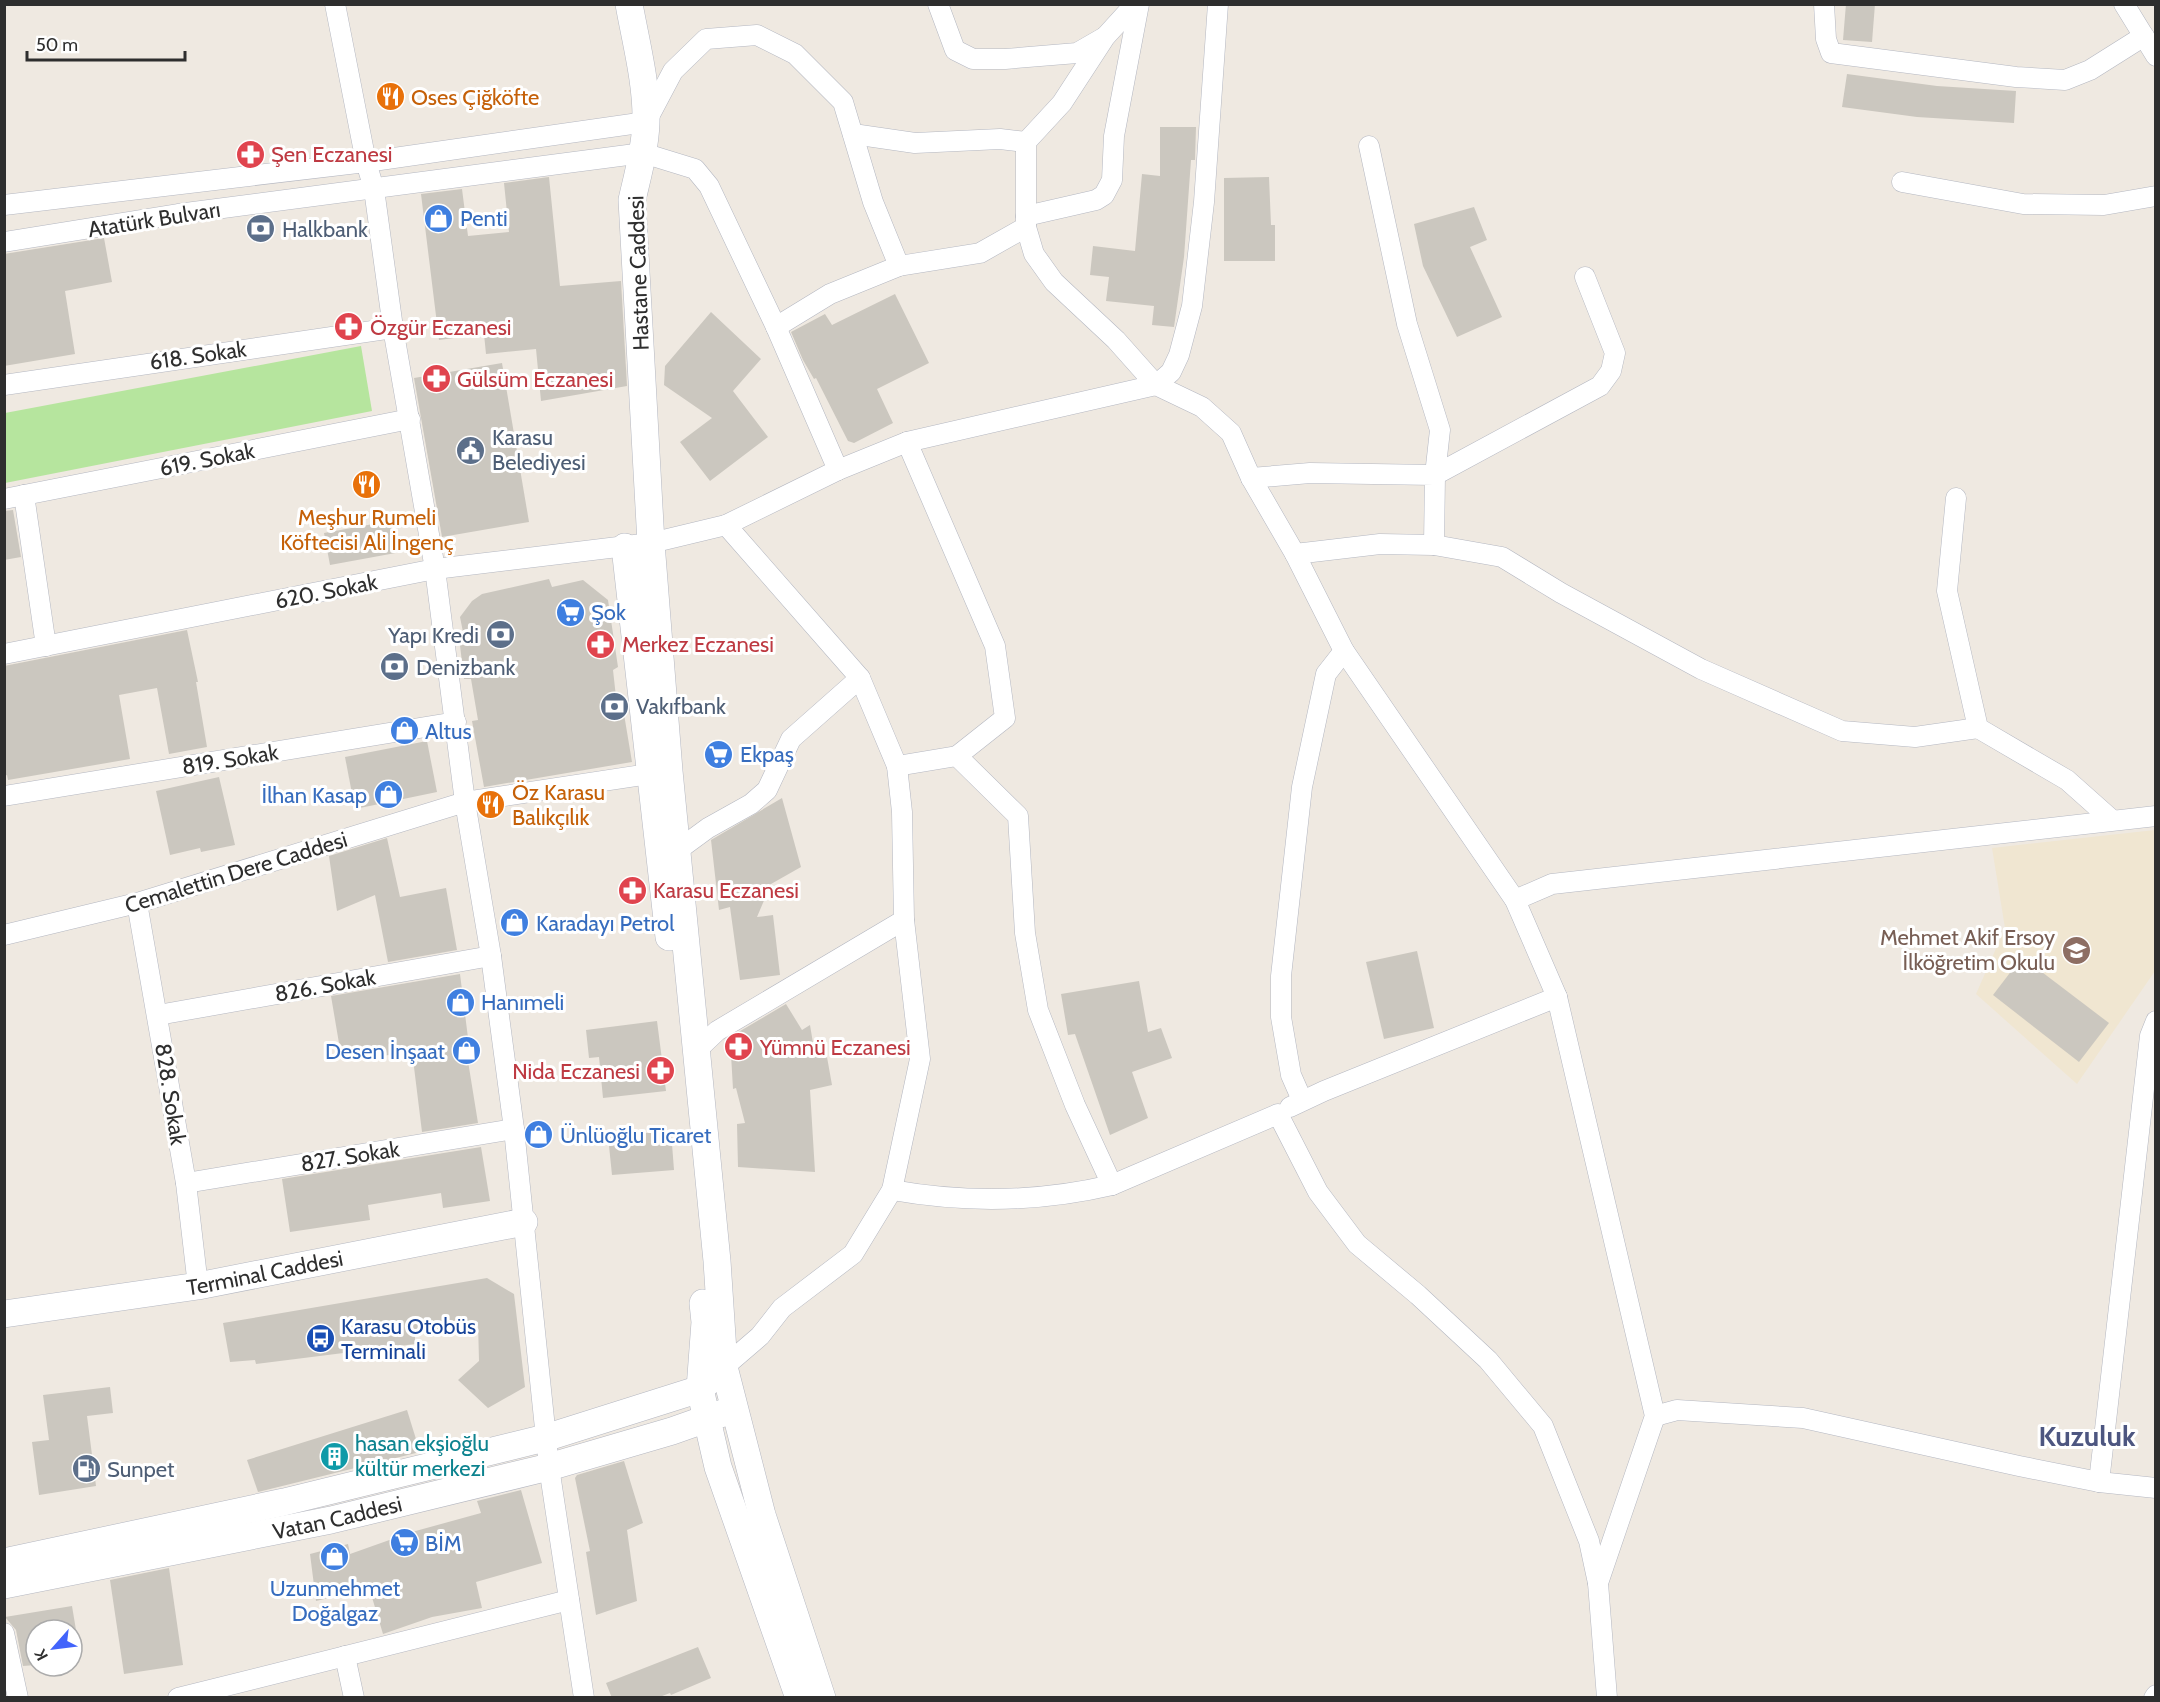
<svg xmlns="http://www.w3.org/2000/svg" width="2160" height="1702" viewBox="0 0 2160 1702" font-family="Cabin,sans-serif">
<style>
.education{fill:#f0e6d1}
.green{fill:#b6e59e}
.building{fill:#cbc7bf}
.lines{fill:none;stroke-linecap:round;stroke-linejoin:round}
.street-casing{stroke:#b4b7c1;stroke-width:21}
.secondary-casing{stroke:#b4b7c1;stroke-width:28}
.street{stroke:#fff;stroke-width:20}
.secondary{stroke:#fff;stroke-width:27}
.labels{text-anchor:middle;stroke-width:6;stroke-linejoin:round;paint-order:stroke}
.food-label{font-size:22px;fill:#c56008;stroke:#fff;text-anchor:start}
.health-label{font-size:22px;fill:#be3a42;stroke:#fff;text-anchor:start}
.shop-label{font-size:22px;fill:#366cbe;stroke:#fff;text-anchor:start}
.street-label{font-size:22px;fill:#2e2e2e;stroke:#fff}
.service-label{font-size:22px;fill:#4e5e75;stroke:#fff;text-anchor:start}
.education-label{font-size:22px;fill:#785e54;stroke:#fff;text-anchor:end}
.transit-label{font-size:22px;fill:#164399;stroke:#fff;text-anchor:start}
.culture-label{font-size:22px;fill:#0d838f;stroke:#fff;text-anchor:start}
.district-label{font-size:28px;font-weight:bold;fill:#4d5680;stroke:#fff}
</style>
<rect width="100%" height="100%" fill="#efe9e1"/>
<!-- education -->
<path class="education" d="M2155 830V971L2077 1084 1976 994 2005 928 1992 848Z"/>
<!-- green -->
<path class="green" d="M361 346 372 411 5 483V413Z"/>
<!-- building -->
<g class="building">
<path d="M1846 4H1875L1872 42 1843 40Z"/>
<path d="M1847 74 1937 86 2016 91 2014 123 1917 117 1842 107Z"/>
<path d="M1160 127H1196L1195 160H1191L1184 257 1174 327 1152 325 1154 306 1106 301 1109 277 1090 275 1093 246 1135 251 1142 174 1160 176Z"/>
<path d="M549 177 560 286 621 281 627 386 541 401 536 349 486 354 484 334 439 340 421 194 462 189 468 236 509 232 504 183Z"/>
<path d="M1269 177 1271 225H1275V261H1224V178Z"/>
<path d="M1474 207 1487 240 1470 247 1502 317 1457 337 1423 266 1414 224Z"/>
<path d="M104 238 112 282 65 291 75 354 4 366V254Z"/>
<path d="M895 294 929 363 877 389 893 423 854 443 848 441 816 378 814 379 803 360 791 332 825 314 832 325Z"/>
<path d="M711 312 761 359 733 391 768 437 710 481 680 442 712 418 664 385 665 366Z"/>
<path d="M502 363 529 522 442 537 414 378Z"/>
<path d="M13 510 21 557 4 560V511Z"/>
<path d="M395 520 401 552 330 565 324 533Z"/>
<path d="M549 579 552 587 583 580 608 600 618 667 613 670 616 697 621 696 632 762 484 787 472 721 478 720 471 679H464L459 637H464L460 617 472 601 482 594Z"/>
<path d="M187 630 198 682H196L207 747 169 754 157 688 119 695 130 759 8 780 7 775 4 776V666Z"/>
<path d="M427 741 437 792 355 809 345 757Z"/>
<path d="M219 777 235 845 201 852 200 848 170 855 156 791Z"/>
<path d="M782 798 801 867 771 884 757 917 773 915 780 975 740 980 730 907 719 910 711 840Z"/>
<path d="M387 838 400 897 446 888 457 950 388 962 375 895 337 911 329 856Z"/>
<path d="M1417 951 1434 1028 1384 1039 1366 962Z"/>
<path d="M2022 957 2109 1023 2079 1062 1993 995Z"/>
<path d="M460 974 470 1054 467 1055 478 1123 422 1132 413 1059 403 1060V1053L375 1057 373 1050 341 1055 331 996Z"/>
<path d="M1139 981 1148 1032 1161 1028 1172 1058 1132 1072 1148 1118 1110 1135 1075 1034 1068 1035 1061 994Z"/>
<path d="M786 1004 802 1030 810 1025 814 1049 818 1046 819 1058 827 1057 832 1085 810 1090 815 1172 738 1167 737 1124 745 1123 736 1088 733 1089 730 1037Z"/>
<path d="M657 1021 666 1091 603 1098 599 1057 589 1058 586 1030Z"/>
<path d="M671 1131 674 1170 612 1175 608 1136Z"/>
<path d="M481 1147 490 1201 443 1208 441 1193 368 1205 370 1220 290 1232 282 1179Z"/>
<path d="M487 1278 514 1294 525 1387 488 1408 458 1380 479 1361 478 1322 415 1333V1344L256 1364 255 1360 230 1362 223 1323Z"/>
<path d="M110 1387 113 1413 87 1416 96 1486 39 1495 32 1442 49 1440 43 1395Z"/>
<path d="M407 1410 420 1452 258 1492 247 1460Z"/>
<path d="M624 1461 643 1523 627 1530 637 1601 596 1615 586 1552 590 1551 575 1478 577 1475Z"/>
<path d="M521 1490 542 1563 476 1582 482 1608 432 1617 383 1634 368 1584 339 1591 337 1596 316 1601 310 1554 348 1544 350 1554 412 1532 481 1513 477 1501Z"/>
<path d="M169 1568 183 1665 124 1674 110 1580Z"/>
<path d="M72 1606 76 1630H36V1665L23 1666 16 1630 5 1617Z"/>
<path d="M698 1647 711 1678 671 1695 670 1693 657 1698H612L606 1683Z"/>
</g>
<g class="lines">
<defs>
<g id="street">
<path d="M335 4 366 162 374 189 393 328 435 569 465 802 491 956 514 1129 549 1467 584 1698"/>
<path d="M938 4 955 50 973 59H1005L1077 53 1103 38"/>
<path d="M1135 4 1105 37 1062 103 1026 142V227L1034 254 1054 282 1116 340 1156 385 1171 372 1179 355 1192 306 1204 202 1218 4"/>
<path d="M1824 4 1826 39 1831 53 2016 77 2065 80 2090 70 2144 36"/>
<path d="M2124 4 2156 56"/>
<path d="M853 134 915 143 1000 139 1026 142"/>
<path d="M1369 146 1407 324 1440 430 1435 475"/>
<path d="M1902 182 2023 204 2104 205 2156 196"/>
<path d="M4 205 366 162 646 122 673 71 706 39 757 35 795 54 843 102 873 202 899 266"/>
<path d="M1026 216 1096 200 1104 195 1112 180 1114 136 1139 4"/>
<path d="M4 242 178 214 643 153 695 169 709 186 776 327 838 470"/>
<path d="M776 327 830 294 899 266 980 253 1026 227"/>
<path d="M4 385 393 328"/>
<path d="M907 442 995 646 1005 718 957 756"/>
<path d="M1435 475 1600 386 1611 371 1615 353 1585 277"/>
<path d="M1251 478 1310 473 1435 475 1434 545 1502 557 1561 593 1701 669 1842 731 1915 737 1978 728"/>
<path d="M24 495 46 646"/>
<path d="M1956 498 1947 591 1978 728 2067 780 2112 820"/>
<path d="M4 499 410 419"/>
<path d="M726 525 860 678 897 766"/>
<path d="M1295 554 1380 544 1434 545"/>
<path d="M4 654 435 569 651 543 726 525 838 470 907 442 1156 385 1202 407 1231 433 1251 478 1295 554 1344 651 1515 900 1557 997 1655 1416 1598 1583 1607 1698"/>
<path d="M4 796 456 722"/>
<path d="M678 850 708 828 751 804 767 790 791 739 860 678"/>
<path d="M1515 900 1552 884 2156 816"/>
<path d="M137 903 186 1183 198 1286"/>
<path d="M4 935 137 903 465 802 662 772"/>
<path d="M158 1015 491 956"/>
<path d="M698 1049 717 1031 904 920"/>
<path d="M1302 1100 1291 1075 1281 1017V976L1302 787 1326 674 1344 651"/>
<path d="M1290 1107 1324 1091 1557 997"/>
<path d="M186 1183 514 1129"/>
<path d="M892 1190C965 1203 1040 1202 1112 1185"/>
<path d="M724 1367 760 1336 782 1308 853 1254 892 1190 920 1059 904 920 902 812 897 766 957 756 1018 816 1025 933 1038 1010 1075 1105 1112 1185 1278 1114 1318 1192 1357 1244 1418 1295 1488 1360 1543 1426 1589 1541 1598 1583"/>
<path d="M1655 1416 1677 1410 1803 1418 2019 1466 2099 1482 2156 1488"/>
<path d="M2099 1482 2150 1036 2156 1021"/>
<path d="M4 1633 18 1698"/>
<path d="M345 1656 354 1698"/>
<path d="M178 1698 569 1600"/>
<path d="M2154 1698 2156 1695"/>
</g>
<g id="secondary">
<path d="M629 4C636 43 647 84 646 123 645 149 638 174 632 200L651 543 669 771 717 1261 724 1367 762 1515 822 1698"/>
<path d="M625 547 669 937"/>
<path d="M703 1303 705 1322 700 1389 718 1467 799 1698"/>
<path id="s1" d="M4 1314 198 1286 524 1222"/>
<path d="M4 1562 284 1502 545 1438 700 1389 712 1378"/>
<path id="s2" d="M4 1585 331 1520 549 1467 672 1431 723 1413"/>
</g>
</defs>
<!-- street casing -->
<use href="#street" class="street-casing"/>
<!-- secondary casing -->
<use href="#secondary" class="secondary-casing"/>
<!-- street -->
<use href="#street" class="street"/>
<!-- secondary -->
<use href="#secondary" class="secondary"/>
</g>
<!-- icons -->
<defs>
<symbol id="restaurant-disc" viewBox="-11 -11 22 22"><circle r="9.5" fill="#e8710a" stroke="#fff"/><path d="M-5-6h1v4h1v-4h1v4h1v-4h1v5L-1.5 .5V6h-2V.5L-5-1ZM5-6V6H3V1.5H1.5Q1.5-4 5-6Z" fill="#fff"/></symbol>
<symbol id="pharmacy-disc" viewBox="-11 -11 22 22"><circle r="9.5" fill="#e0444e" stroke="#fff"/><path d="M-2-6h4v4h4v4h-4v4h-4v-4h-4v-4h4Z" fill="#fff"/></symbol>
<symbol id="shop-disc" viewBox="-11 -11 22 22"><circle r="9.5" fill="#3f7fe0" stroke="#fff"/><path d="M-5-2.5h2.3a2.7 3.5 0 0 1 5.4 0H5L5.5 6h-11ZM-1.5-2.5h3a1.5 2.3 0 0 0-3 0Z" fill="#fff"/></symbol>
<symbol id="bank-disc" viewBox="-11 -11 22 22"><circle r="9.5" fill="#5c6f8a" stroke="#fff"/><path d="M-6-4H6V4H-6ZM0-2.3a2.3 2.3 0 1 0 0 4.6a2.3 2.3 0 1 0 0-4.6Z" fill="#fff"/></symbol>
<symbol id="civic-disc" viewBox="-11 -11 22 22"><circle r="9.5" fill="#5c6f8a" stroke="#fff"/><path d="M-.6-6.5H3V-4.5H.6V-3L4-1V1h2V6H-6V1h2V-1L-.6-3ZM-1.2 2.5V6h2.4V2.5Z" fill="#fff"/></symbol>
<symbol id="supermarket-disc" viewBox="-11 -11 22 22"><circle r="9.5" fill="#3f7fe0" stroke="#fff"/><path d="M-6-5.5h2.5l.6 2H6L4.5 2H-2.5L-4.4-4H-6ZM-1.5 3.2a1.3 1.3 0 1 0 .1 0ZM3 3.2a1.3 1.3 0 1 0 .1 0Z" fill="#fff"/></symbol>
<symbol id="school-disc" viewBox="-11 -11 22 22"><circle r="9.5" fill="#8d6e63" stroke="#fff"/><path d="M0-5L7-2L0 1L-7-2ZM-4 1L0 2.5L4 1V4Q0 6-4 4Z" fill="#fff"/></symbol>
<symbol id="bus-disc" viewBox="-11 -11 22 22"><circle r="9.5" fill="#1a4fb4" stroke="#fff"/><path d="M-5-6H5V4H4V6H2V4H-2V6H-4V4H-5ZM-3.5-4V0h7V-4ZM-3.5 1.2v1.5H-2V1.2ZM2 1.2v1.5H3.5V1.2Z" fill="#fff"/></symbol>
<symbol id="building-disc" viewBox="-11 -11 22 22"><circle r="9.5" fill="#0f9aa8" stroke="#fff"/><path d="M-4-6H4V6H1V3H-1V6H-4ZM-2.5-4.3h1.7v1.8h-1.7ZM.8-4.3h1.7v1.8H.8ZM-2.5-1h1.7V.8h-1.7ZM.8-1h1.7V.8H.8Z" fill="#fff"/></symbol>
<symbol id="fuel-disc" viewBox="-11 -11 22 22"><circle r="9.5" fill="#5c6f8a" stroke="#fff"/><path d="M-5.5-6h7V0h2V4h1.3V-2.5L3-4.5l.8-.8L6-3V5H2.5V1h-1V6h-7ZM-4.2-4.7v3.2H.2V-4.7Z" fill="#fff"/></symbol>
</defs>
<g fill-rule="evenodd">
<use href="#restaurant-disc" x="374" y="80" width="33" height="33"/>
<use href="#pharmacy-disc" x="234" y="138" width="33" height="33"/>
<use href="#shop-disc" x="422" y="202" width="33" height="33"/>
<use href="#bank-disc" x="244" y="212" width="33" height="33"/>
<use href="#pharmacy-disc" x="332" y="310" width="33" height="33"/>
<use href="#pharmacy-disc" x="420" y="362" width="33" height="33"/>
<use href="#civic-disc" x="454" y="434" width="33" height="33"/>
<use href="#restaurant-disc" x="350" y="468" width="33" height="33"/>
<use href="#supermarket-disc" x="554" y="596" width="33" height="33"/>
<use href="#bank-disc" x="484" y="618" width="33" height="33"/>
<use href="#pharmacy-disc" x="584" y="628" width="33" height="33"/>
<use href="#bank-disc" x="378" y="650" width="33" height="33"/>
<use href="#bank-disc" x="598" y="690" width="33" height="33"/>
<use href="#shop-disc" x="388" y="714" width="33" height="33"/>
<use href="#supermarket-disc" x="702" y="738" width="33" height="33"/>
<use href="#shop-disc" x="372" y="778" width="33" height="33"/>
<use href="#restaurant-disc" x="474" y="788" width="33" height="33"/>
<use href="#pharmacy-disc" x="616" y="874" width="33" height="33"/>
<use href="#shop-disc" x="498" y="906" width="33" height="33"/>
<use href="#school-disc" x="2060" y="934" width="33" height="33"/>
<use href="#shop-disc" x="444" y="986" width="33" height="33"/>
<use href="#pharmacy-disc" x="722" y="1030" width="33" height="33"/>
<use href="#shop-disc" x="450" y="1034" width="33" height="33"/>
<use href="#pharmacy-disc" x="644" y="1054" width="33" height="33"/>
<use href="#shop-disc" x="522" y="1118" width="33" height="33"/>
<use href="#bus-disc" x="304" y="1322" width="33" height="33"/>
<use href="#building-disc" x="318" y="1440" width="33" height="33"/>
<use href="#fuel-disc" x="70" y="1452" width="33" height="33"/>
<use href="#supermarket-disc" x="388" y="1526" width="33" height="33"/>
<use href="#shop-disc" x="318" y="1540" width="33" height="33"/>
</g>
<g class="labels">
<!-- food labels -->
<g class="food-label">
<text x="411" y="105">Oses Çiğköfte</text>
<text x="367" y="525" text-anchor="middle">Meşhur Rumeli<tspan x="367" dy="25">Köftecisi Ali İngenç</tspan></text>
<text x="512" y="800">Öz Karasu<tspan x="512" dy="25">Balıkçılık</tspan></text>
</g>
<!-- health labels -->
<g class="health-label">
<text x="271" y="162">Şen Eczanesi</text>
<text x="370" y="335">Özgür Eczanesi</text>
<text x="457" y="387">Gülsüm Eczanesi</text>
<text x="622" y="652">Merkez Eczanesi</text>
<text x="653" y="898">Karasu Eczanesi</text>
<text x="760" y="1055">Yümnü Eczanesi</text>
<text x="640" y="1079" text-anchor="end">Nida Eczanesi</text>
</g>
<!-- shop labels -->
<g class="shop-label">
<text x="460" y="226">Penti</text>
<text x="591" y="620">Şok</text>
<text x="425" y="739">Altus</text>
<text x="740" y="762">Ekpaş</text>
<text x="367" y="803" text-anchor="end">İlhan Kasap</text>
<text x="536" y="931">Karadayı Petrol</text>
<text x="481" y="1010">Hanımeli</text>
<text x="445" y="1059" text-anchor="end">Desen İnşaat</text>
<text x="560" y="1143">Ünlüoğlu Ticaret</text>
<text x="425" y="1551">BİM</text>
<text x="335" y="1596" text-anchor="middle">Uzunmehmet<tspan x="335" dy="25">Doğalgaz</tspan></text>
</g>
<!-- street labels -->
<g class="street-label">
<text transform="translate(154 219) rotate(-9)" y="8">Atatürk Bulvarı</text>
<text transform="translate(638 273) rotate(-92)" y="8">Hastane Caddesi</text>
<text transform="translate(198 355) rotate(-8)" y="8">618. Sokak</text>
<text transform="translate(207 459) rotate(-11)" y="8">619. Sokak</text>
<text transform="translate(326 591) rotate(-11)" y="8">620. Sokak</text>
<text transform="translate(230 759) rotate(-9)" y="8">819. Sokak</text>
<text transform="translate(236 872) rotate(-17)" y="8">Cemalettin Dere Caddesi</text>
<text transform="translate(325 985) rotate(-10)" y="8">826. Sokak</text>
<text transform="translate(171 1094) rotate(81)" y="8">828. Sokak</text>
<text transform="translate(350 1156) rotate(-9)" y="8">827. Sokak</text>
<text dy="8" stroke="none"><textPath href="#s1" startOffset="264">Terminal Caddesi</textPath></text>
<text dy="8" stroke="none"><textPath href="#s2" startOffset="340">Vatan Caddesi</textPath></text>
</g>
<!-- service labels -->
<g class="service-label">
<text x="282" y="237">Halkbank</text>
<text x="492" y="445">Karasu<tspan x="492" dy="25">Belediyesi</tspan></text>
<text x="479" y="643" text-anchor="end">Yapı Kredi</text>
<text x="416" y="675">Denizbank</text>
<text x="636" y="714">Vakıfbank</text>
<text x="107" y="1477">Sunpet</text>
</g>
<!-- education labels -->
<g class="education-label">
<text x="2055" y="945">Mehmet Akif Ersoy<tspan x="2055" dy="25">İlköğretim Okulu</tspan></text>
</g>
<!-- transit labels -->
<g class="transit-label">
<text x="341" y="1334">Karasu Otobüs<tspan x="341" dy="25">Terminali</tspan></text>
</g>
<!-- culture labels -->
<g class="culture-label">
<text x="355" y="1451">hasan ekşioğlu<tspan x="355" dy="25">kültür merkezi</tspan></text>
</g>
<!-- district labels -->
<g class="district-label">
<text x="2087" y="1446">Kuzuluk</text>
</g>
</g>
<!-- border -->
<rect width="2160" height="1702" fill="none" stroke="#2e2e2e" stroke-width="12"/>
<!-- north arrow -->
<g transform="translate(54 1648) rotate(242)"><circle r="28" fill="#ffffff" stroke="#ababab" stroke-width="1.5"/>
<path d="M0-4.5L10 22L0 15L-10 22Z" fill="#4264fb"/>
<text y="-9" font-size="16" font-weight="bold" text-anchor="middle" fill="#2e2e2e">K</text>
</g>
<!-- scale -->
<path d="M27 51v9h158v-9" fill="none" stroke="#2e2e2e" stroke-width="3"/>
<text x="36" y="51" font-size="18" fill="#2e2e2e" stroke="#ffffff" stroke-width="4.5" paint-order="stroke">50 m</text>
</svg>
